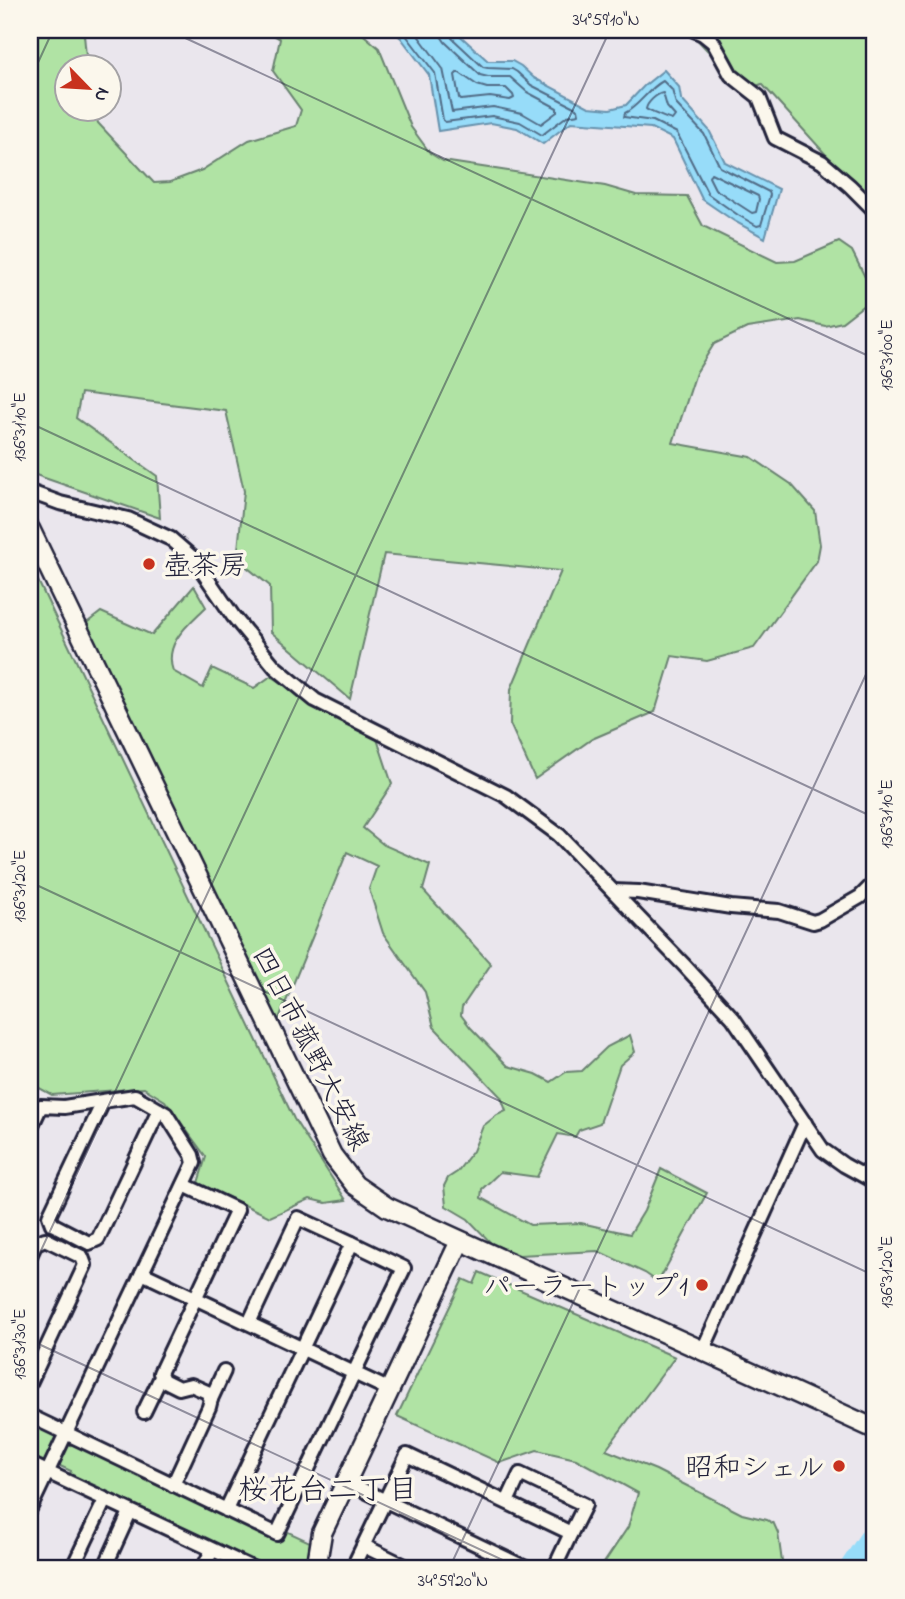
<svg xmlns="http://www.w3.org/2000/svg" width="905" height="1599" viewBox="0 0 905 1599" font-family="'Indie Flower','Klee One',sans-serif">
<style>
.green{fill:#b0e3a4;stroke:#698270;stroke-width:2}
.water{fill:#97dcf9;stroke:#6892ad;stroke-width:2}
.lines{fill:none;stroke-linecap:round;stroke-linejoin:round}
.shore{stroke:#516c87;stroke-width:2}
.river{stroke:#97dcf9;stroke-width:19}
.street-casing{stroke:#22223b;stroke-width:18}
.secondary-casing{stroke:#22223b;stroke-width:23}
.street{stroke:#fbf7ec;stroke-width:12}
.secondary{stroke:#fbf7ec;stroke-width:18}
.ticks{fill:none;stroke:#22223b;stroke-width:2;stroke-opacity:0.45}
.poi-dot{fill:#c8321e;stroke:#fbf7ec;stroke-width:2.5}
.labels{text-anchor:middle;stroke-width:7;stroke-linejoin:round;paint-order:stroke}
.poi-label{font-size:28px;fill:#22223b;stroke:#fbf7ec;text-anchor:end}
.street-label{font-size:28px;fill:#22223b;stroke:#fbf7ec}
.neighbourhood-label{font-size:30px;fill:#22223b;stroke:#fbf7ec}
.neatline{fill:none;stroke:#22223b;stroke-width:2.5}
.ticks-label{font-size:18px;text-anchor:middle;fill:#22223b}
</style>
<rect width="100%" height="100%" fill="#eae6ed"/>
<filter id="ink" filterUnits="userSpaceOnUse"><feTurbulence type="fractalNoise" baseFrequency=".0143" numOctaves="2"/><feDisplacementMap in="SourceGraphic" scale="14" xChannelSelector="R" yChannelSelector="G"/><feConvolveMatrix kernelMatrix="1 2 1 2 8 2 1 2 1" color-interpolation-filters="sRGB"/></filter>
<g filter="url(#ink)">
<!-- green -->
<g class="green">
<path d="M30 30H82L84 35 87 66H66V108L94 109 98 123 154 183 170 182 202 170 249 140 296 126 301 110 273 71 280 39 265 30H358L379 48 411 127 430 153 443 161 605 186 636 195 687 196 703 226 777 262 795 261 839 242 852 251 868 283 869 301 842 322 825 326 800 320 747 328 714 344 696 373 673 443 751 457 791 484 815 511 820 545 817 561 754 648 707 661 672 656 655 712 592 739 535 779 510 724 511 689 561 571 384 554 350 699 271 632 270 586 237 559 244 491 226 411 81 393 76 418 157 476 160 518 30 473Z"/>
<path d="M688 30H875V78L872 86 875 113V209L762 84 745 90Z"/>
<path d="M30 564 294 1119 346 1200 326 1203 310 1199 270 1217 198 1183 206 1157 165 1101 144 1088 52 1095 30 1083Z"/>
<path d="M194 586 206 607C189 624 163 643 173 671L203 688 212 668 254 688 271 676 339 719 377 739 392 784 363 828 384 845 430 865 423 890 491 964 462 1007 461 1015 471 1028 508 1066 536 1074 551 1082 566 1072 582 1071 607 1047 630 1035 635 1052 620 1065 600 1123 579 1130 575 1137 558 1134 537 1177 500 1172 482 1189 481 1198 530 1225 581 1223 630 1234 644 1211 661 1169 707 1193 658 1282 645 1273 598 1251 519 1255 491 1243 468 1219 446 1206 444 1186 448 1178 457 1172 473 1151 483 1126 497 1115 506 1111 501 1097 434 1027 425 992 383 933 369 889 377 866 347 852 276 1026 84 625 101 612 152 635Z"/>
<path d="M479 1272 675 1357 606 1450 656 1470 742 1514 767 1520 774 1524 778 1533 783 1569H600L628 1527 638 1493 576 1459 537 1450 500 1463 397 1416 463 1279 474 1284Z"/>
<path d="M30 1422 55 1434 57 1440 44 1466 30 1459Z"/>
<path d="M76 1443 279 1540 284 1530 310 1542 307 1569H266L69 1477 71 1471 58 1465 68 1446Z"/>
</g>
<!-- water -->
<path class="water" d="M392 30H454L488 61H512L521 66 534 78 589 107 610 109 626 105 644 86 664 70 679 87 681 99 709 130 725 162 779 189 765 238 734 221 702 199 673 139 651 128 571 122 543 144 517 128 491 123 438 131 429 75 401 38Z"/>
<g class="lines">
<!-- shore -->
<g class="shore">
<path d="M402 30 435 73 443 120 445 122 492 116 520 122 542 135 567 116 579 114 578 109 531 85 517 72 512 69 488 68 483 67 452 38 450 30"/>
<path d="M414 30 443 69 452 112 493 107 522 113 541 124 557 112V108L527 92 510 77H488L480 75 445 42 441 36V30"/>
<path d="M458 72 477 85 487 88H506L513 95 514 98 510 100 490 97 461 100 459 98 455 75Z"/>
<path d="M663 81 672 90 676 104 704 134 720 167 769 192 770 195 761 225 757 226 738 215 708 194 677 133 653 121 624 117 625 113C639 106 648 89 663 81Z"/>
<path d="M663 93 667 107 675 116 672 120C668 119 648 111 646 109 647 103 656 94 663 93Z"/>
<path d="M711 173 758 196 759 199 756 212 752 213 715 189 709 177Z"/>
</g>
<!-- river -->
<path class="river" d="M848 1569 875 1528"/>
<defs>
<g id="street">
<path d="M694 30 703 34 713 42 731 75 759 97 775 138 822 162 850 186 875 211"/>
<path d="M30 492 60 503 128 519 171 539 194 559 233 616 275 667 315 700 506 796 559 835 684 965 733 1018 823 1150 844 1165 875 1182"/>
<path d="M613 891 638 892 731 907 779 911 813 922 820 920 860 897 875 882"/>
<path d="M103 1102 49 1216 52 1224 89 1243 98 1239 159 1110"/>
<path d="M30 1129 41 1106 64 1107 135 1096 166 1114 192 1155 194 1163 30 1509"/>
<path d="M30 1256 36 1243 45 1239 82 1257 85 1265 30 1383"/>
<path d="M142 1273 390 1390"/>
<path d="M249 1323 298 1218 352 1243"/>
<path d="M702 1352 805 1123"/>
<path d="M211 1399 224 1371"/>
<path d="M144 1412 161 1377"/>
<path d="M30 1416 277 1534 404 1268 352 1243 226 1510"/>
<path d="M30 1464 254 1569"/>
<path d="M346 1482 528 1569"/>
<path d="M173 1485 209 1407 211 1399 207 1392 191 1385 179 1388 163 1380 160 1373 237 1210 184 1185"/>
<path d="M364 1546 411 1569"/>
<path d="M72 1569 105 1500"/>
<path d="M104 1569 130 1512"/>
<path d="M203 1569 212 1550"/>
<path d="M354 1569 353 1567 407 1455 571 1533 585 1505 520 1474 507 1502"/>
<path d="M554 1569 571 1533"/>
</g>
<g id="secondary">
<path d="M30 529 332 1155 355 1185 387 1207 875 1429"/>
<path d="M316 1569 322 1533 460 1241"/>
</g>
</defs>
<!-- street casing -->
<use href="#street" class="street-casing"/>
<!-- secondary casing -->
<use href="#secondary" class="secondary-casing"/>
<!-- street -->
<use href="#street" class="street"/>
<!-- secondary -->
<use href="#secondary" class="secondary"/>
</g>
</g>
<!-- ticks -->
<path class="ticks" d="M168 30 875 359M30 80 53 30M30 423 875 818M30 882 875 1276M30 1274 610 30M30 1340 522 1569M449 1569 875 655"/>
<!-- markers -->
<g class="poi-dot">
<circle cx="149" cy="564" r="7"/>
<circle cx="702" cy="1285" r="7"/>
<circle cx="839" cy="1466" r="7"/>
</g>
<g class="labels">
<!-- poi labels -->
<g class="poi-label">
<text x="163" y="574" text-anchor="start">壺茶房</text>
<text x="688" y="1295">パーラートップ1</text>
<text x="825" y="1476">昭和シェル</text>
</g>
<!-- street labels -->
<g class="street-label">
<text transform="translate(312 1048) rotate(63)" y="10">四日市菰野大安線</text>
</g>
<!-- neighbourhood labels -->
<g class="neighbourhood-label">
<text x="328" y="1499">桜花台二丁目</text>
</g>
</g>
<!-- margin -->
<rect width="905" height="1599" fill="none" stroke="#fbf7ec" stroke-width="77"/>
<!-- north arrow -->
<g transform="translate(88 88) rotate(115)"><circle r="33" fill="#fbf7ec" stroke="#a4a2a5" stroke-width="2"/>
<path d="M0-5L12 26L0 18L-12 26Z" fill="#c8321e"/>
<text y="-10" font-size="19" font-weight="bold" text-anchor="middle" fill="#22223b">N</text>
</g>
<rect x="38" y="38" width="828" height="1522" class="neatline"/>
<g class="ticks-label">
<text x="606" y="25">34°59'10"N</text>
<text transform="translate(886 355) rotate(-90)" y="6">136°31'00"E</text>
<text transform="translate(19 427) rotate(-90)" y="6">136°31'10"E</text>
<text transform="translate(886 814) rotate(-90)" y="6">136°31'10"E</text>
<text transform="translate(19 886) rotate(-90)" y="6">136°31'20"E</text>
<text transform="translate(886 1272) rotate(-90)" y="6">136°31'20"E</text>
<text transform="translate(19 1344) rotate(-90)" y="6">136°31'30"E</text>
<text x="453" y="1586">34°59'20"N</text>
</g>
</svg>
